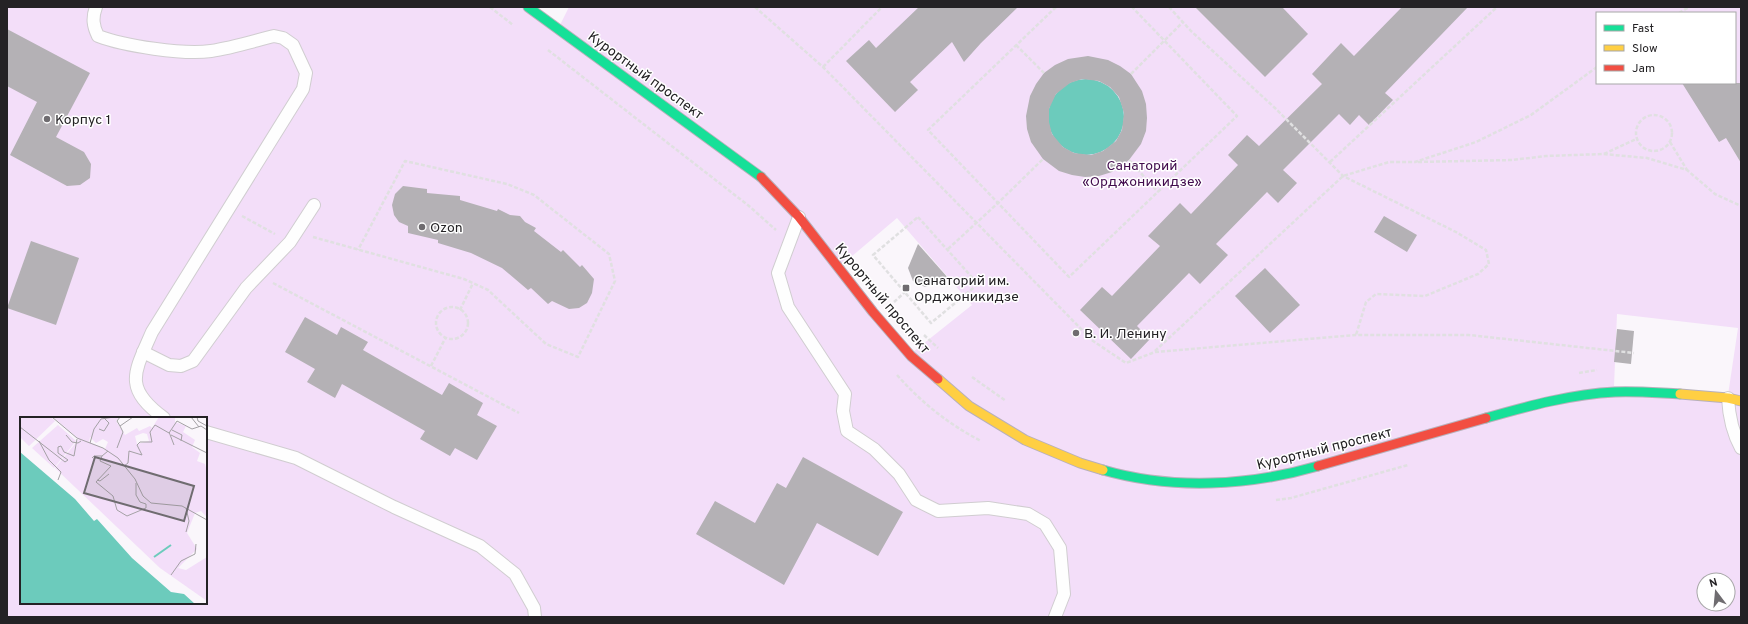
<svg xmlns="http://www.w3.org/2000/svg" width="1748" height="624" viewBox="0 0 1748 624" font-family="Overpass,sans-serif">
<style>
.green{fill:#f3def9;fill-rule:evenodd}
.water{fill:#6ccbbc}
.building{fill:#b4b1b5;fill-rule:evenodd}
.lines{fill:none;stroke-linecap:round;stroke-linejoin:round}
.lane-casing{stroke:#d0cdd0;stroke-width:14}
.fast-casing{stroke:#b8b0ba;stroke-width:11}
.slow-casing{stroke:#b8b0ba;stroke-width:11}
.jam-casing{stroke:#b8b0ba;stroke-width:11}
.path{stroke:#e0e0e1;stroke-width:2.5;stroke-dasharray:4 2;stroke-linecap:butt}
.lane{stroke:#fefefe;stroke-width:12}
.fast{stroke:#16e098;stroke-width:9}
.slow{stroke:#ffcf43;stroke-width:9}
.jam{stroke:#f24e42;stroke-width:9}
.poi-dot{fill:#6f6c70;stroke:#fff;stroke-width:1.5}
.labels{text-anchor:middle;stroke-width:3;stroke-linejoin:round;paint-order:stroke}
.street-label{font-size:14px;fill:#242225;stroke:#fff}
.poi-label{font-size:14px;fill:#242225;stroke:#fff;text-anchor:start}
.park-label{font-size:14px;fill:#410b4d;stroke:#fff}
.inset-river{fill:none;stroke:#6ccbbc;stroke-width:2}
.inset-road{fill:none;stroke:#a4a1a5;stroke-width:1}
.view{fill:#6f6c70;fill-opacity:0.15;stroke:#6f6c70;stroke-width:2}
.inset-edge{fill:none;stroke:#242225;stroke-width:2}
</style>
<rect width="100%" height="100%" fill="#faf6fb"/>
<!-- green -->
<path class="green" d="M7 7H528L558 29 569 7H1741V617H7ZM1597 13H1735V83H1597ZM897 218 972 305 913 352 838 268ZM1617 314 1738 328 1728 395 1614 386ZM21 418H206V603H21ZM1704 580H1728V604H1704Z"/>
<!-- water -->
<circle class="water" cx="1086" cy="117" r="38"/>
<!-- building -->
<g class="building">
<path d="M919 7H1018L981 43 964 62 952 42 910 82 918 90 895 112 846 61 869 40 876 48Z"/>
<path d="M1195 7H1282L1308 34 1265 77Z"/>
<path d="M1402 7H1468L1385 93 1393 100 1369 125 1359 115 1350 125 1339 114 1283 170 1297 183 1278 203 1267 192 1216 244 1228 255 1200 284 1189 273 1137 326 1150 339 1131 359 1080 310 1102 287 1112 296 1160 246 1148 236 1180 203 1191 214 1238 165 1228 155 1247 135 1259 146 1322 84 1312 74 1341 43 1354 56Z"/>
<path d="M7 29 90 73 56 137 84 152 91 164 90 178 80 185 67 186 10 155 37 102 7 86Z"/>
<path d="M1088 56 1108 60 1120 66 1131 74 1142 91 1146 104 1147 118 1146 131 1141 144 1129 160 1112 172 1099 176 1085 177 1072 175 1059 171 1043 159 1031 142 1027 129 1026 116 1030 96 1036 84 1044 73 1055 65 1068 59ZM1082 79 1099 81 1110 87 1119 97 1124 113 1122 130 1116 141 1103 151 1091 155 1074 153 1063 147 1052 134 1049 122V109L1056 94 1070 83Z"/>
<path d="M1682 83H1741V163L1726 138 1719 142Z"/>
<path d="M403 186 427 189V193L460 196V200L497 211 498 209 510 215 520 216 525 222 536 228 534 231 561 252 563 250 580 267 582 265 594 279 592 293 587 303 579 308 569 309 552 301 548 304 531 288 528 290 502 268 471 253 438 243V240L408 233V226L399 222 394 215 392 205 395 194Z"/>
<path d="M1384 216 1417 235 1407 252 1374 232Z"/>
<path d="M31 241 79 258 56 325 7 308Z"/>
<path d="M918 244 949 279 925 287 913 281 908 268Z"/>
<path d="M1265 268 1300 305 1270 333 1235 296Z"/>
<path d="M305 317 337 335 341 327 368 342 363 350 442 395 449 383 483 403 477 415 497 426 477 460 455 448 450 456 420 439 425 431 342 384 335 398 307 382 315 369 285 352Z"/>
<path d="M1617 329 1634 331 1631 364 1614 362Z"/>
<path d="M803 457 903 512 878 556 817 523 784 585 696 534 715 501 755 523 777 483 786 488Z"/>
</g>
<g class="lines">
<defs>
<g id="lane">
<path d="M96 7C92 18 93 26 98 36 124 46 184 55 211 51 232 48 254 41 274 36L283 38 293 45 306 73 303 89 152 332C134 373 123 388 164 418"/>
<path d="M799 217 778 273 788 307 845 394 843 411 847 431 874 449 899 474 916 500 938 511 988 508 1028 514 1045 524 1060 548 1064 594 1055 617"/>
<path d="M143 352 169 365 181 366 193 361 246 288 290 242 314 205"/>
<path d="M1728 398C1729 417 1732 432 1741 448"/>
<path d="M206 432 296 458 394 507 480 546 515 574 534 608 535 617"/>
</g>
<g id="fast">
<path d="M528 7 761 177"/>
<path d="M1486 418C1528 406 1572 394 1615 392 1637 391 1658 393 1680 394"/>
<path d="M1103 470C1172 490 1249 486 1318 466"/>
</g>
<g id="slow">
<path d="M938 379 969 406 1025 440 1080 463 1103 470"/>
<path d="M1680 394 1728 398 1741 401"/>
</g>
<g id="jam">
<path d="M761 177 799 217 873 312 911 356 938 379"/>
<path d="M1318 466 1486 418"/>
</g>
</defs>
<!-- lane casing -->
<use href="#lane" class="lane-casing"/>
<!-- fast casing -->
<use href="#fast" class="fast-casing"/>
<!-- slow casing -->
<use href="#slow" class="slow-casing"/>
<!-- jam casing -->
<use href="#jam" class="jam-casing"/>
<!-- path -->
<g class="path">
<path d="M490 7 513 25"/>
<path d="M755 7 823 67 1093 341 1126 363 1155 352 1356 335H1469L1634 353"/>
<path d="M1056 7 928 130 1069 277 1237 116 1132 7"/>
<path d="M1169 7 1191 31 1275 108 1343 176 1456 232 1486 250 1489 264 1478 274 1425 296 1376 294 1366 302 1356 335"/>
<path d="M1679 13 1689 7"/>
<path d="M1016 45 1044 73"/>
<path d="M548 50 749 206 776 230"/>
<path d="M823 67 882 7"/>
<path d="M1131 74 1183 22"/>
<circle cx="1654" cy="133" r="18"/>
<path d="M1670 142 1687 170"/>
<path d="M1604 154 1636 139"/>
<path d="M1129 160 1158 192"/>
<path d="M1330 162 1497 7"/>
<path d="M1418 162 1512 160 1546 156 1603 154 1647 158 1687 170 1715 194 1741 206"/>
<path d="M242 216 275 234"/>
<path d="M918 217 978 284 931 323 873 255Z"/>
<path d="M313 237 464 279 488 290 546 344 578 357 615 281 609 254 534 195 507 184 405 161 358 250"/>
<path d="M948 249 998 203 1043 159"/>
<path d="M273 283 519 413"/>
<path d="M894 302 905 292"/>
<circle cx="452" cy="323" r="16"/>
<path d="M460 310 473 283"/>
<path d="M924 335 938 348"/>
<path d="M1155 351 1343 176 1389 162H1415L1476 142 1531 115 1597 67"/>
<path d="M431 366 446 337"/>
<path d="M1579 373 1597 370"/>
<path d="M897 375C921 402 948 424 981 441"/>
<path d="M972 377 1006 401"/>
<path d="M1276 500 1291 498 1408 465"/>
</g>
<!-- lane -->
<use href="#lane" class="lane"/>
<!-- fast -->
<use href="#fast" class="fast"/>
<!-- slow -->
<use href="#slow" class="slow"/>
<!-- jam -->
<use href="#jam" class="jam"/>
</g>
<!-- markers -->
<g class="poi-dot">
<circle cx="47" cy="119" r="4"/>
<circle cx="422" cy="227" r="4"/>
<rect x="902" y="284" width="8" height="8" rx="2"/>
<circle cx="1076" cy="333" r="4"/>
</g>
<g class="labels">
<!-- street labels -->
<g class="street-label">
<text transform="translate(646 75) rotate(36)" y="5">Курортный проспект</text>
<text transform="translate(883 298) rotate(50)" y="5">Курортный проспект</text>
<text transform="translate(1324 448) rotate(-14)" y="5">Курортный проспект</text>
</g>
<!-- poi labels -->
<g class="poi-label">
<text x="55" y="124">Корпус 1</text>
<text x="430" y="232">Ozon</text>
<text x="914" y="285">Санаторий им.<tspan x="914" dy="16">Орджоникидзе</tspan></text>
<text x="1084" y="338">В. И. Ленину</text>
</g>
<!-- park labels -->
<g class="park-label">
<text x="1142" y="170">Санаторий<tspan x="1142" dy="16">«Орджоникидзе»</tspan></text>
</g>
</g>
<!-- overview -->
<g transform="translate(20 417)">
<rect width="187" height="187" fill="#faf6fb"/>
<path d="M0 0H31L35 4 9 29 0 20ZM33 0H99L96 4 105 18 117 11 119 14 130 9 132 11 139 0H155V5L166 9 163 15 175 23 172 30 180 36 177 44 185 47 187 55V100L181 94 175 96 167 116 177 132 158 151 166 153 187 140V184L140 151 35 51 59 22ZM123 16 127 17 129 24 117 27 115 19ZM70 20 76 26 83 22 88 25 85 32 69 25ZM38 8 56 24 34 51 12 31Z" fill="#f3def9" fill-rule="evenodd"/>
<path d="M0 35 55 82 74 104 77 102 112 141 151 175 164 177 175 187H0Z" fill="#6ccbbc"/>
<path class="inset-river" d="M134 140 151 128"/>
<path class="inset-road" d="M32 0 57 21 83 31 98 41 115 62 123 79 131 86 162 89 187 103M100 0 97 4 100 9 113 0M171 0 179 10M177 0 178 4 187 9M0 10 45 45 48 43 38 36V30L41 29 44 35 54 39 57 22M79 12 84 14 89 6 84 1M152 13 162 18 161 24M149 15 154 28M46 18 52 25 58 26 61 24M151 18 187 36M19 24 29 43 41 55 38 63M70 26 74 12 81 2 94 0M97 31 103 15 100 9M82 39 80 44 91 49 76 65 93 79 97 93 107 99 126 91V87L120 85 116 78V66M72 41 74 39H82L88 34M104 49 108 46 109 34 122 38 117 28 120 25H132L130 15 135 8 149 16 157 4 172 12 181 9 187 13M77 63 80 64 89 57M166 115 169 104 166 91M151 158 161 144 175 137 176 127"/>
<path class="view" d="M75 40 174 69 164 104 64 76Z"/>
<rect width="187" height="187" class="inset-edge"/>
</g>
<!-- border -->
<rect width="1748" height="624" fill="none" stroke="#242225" stroke-width="16"/>
<!-- legend -->
<rect x="1596" y="12" width="140" height="72" fill="#ffffff" stroke="#a7a7a8"/>
<rect x="1604" y="25" width="20" height="6" fill="#16e098" stroke="#a7a7a8"/>
<text x="1632" y="32" font-size="12" fill="#242225">Fast</text>
<rect x="1604" y="45" width="20" height="6" fill="#ffcf43" stroke="#a7a7a8"/>
<text x="1632" y="52" font-size="12" fill="#242225">Slow</text>
<rect x="1604" y="65" width="20" height="6" fill="#f24e42" stroke="#a7a7a8"/>
<text x="1632" y="72" font-size="12" fill="#242225">Jam</text>
<!-- north arrow -->
<g transform="translate(1716 592) rotate(344)"><circle r="19" fill="#ffffff" stroke="#a7a7a8"/>
<path d="M0-3L7 15L0 10L-7 15Z" fill="#6f6c70"/>
<text y="-6" font-size="11" font-weight="bold" text-anchor="middle" fill="#242225">N</text>
</g>
</svg>
